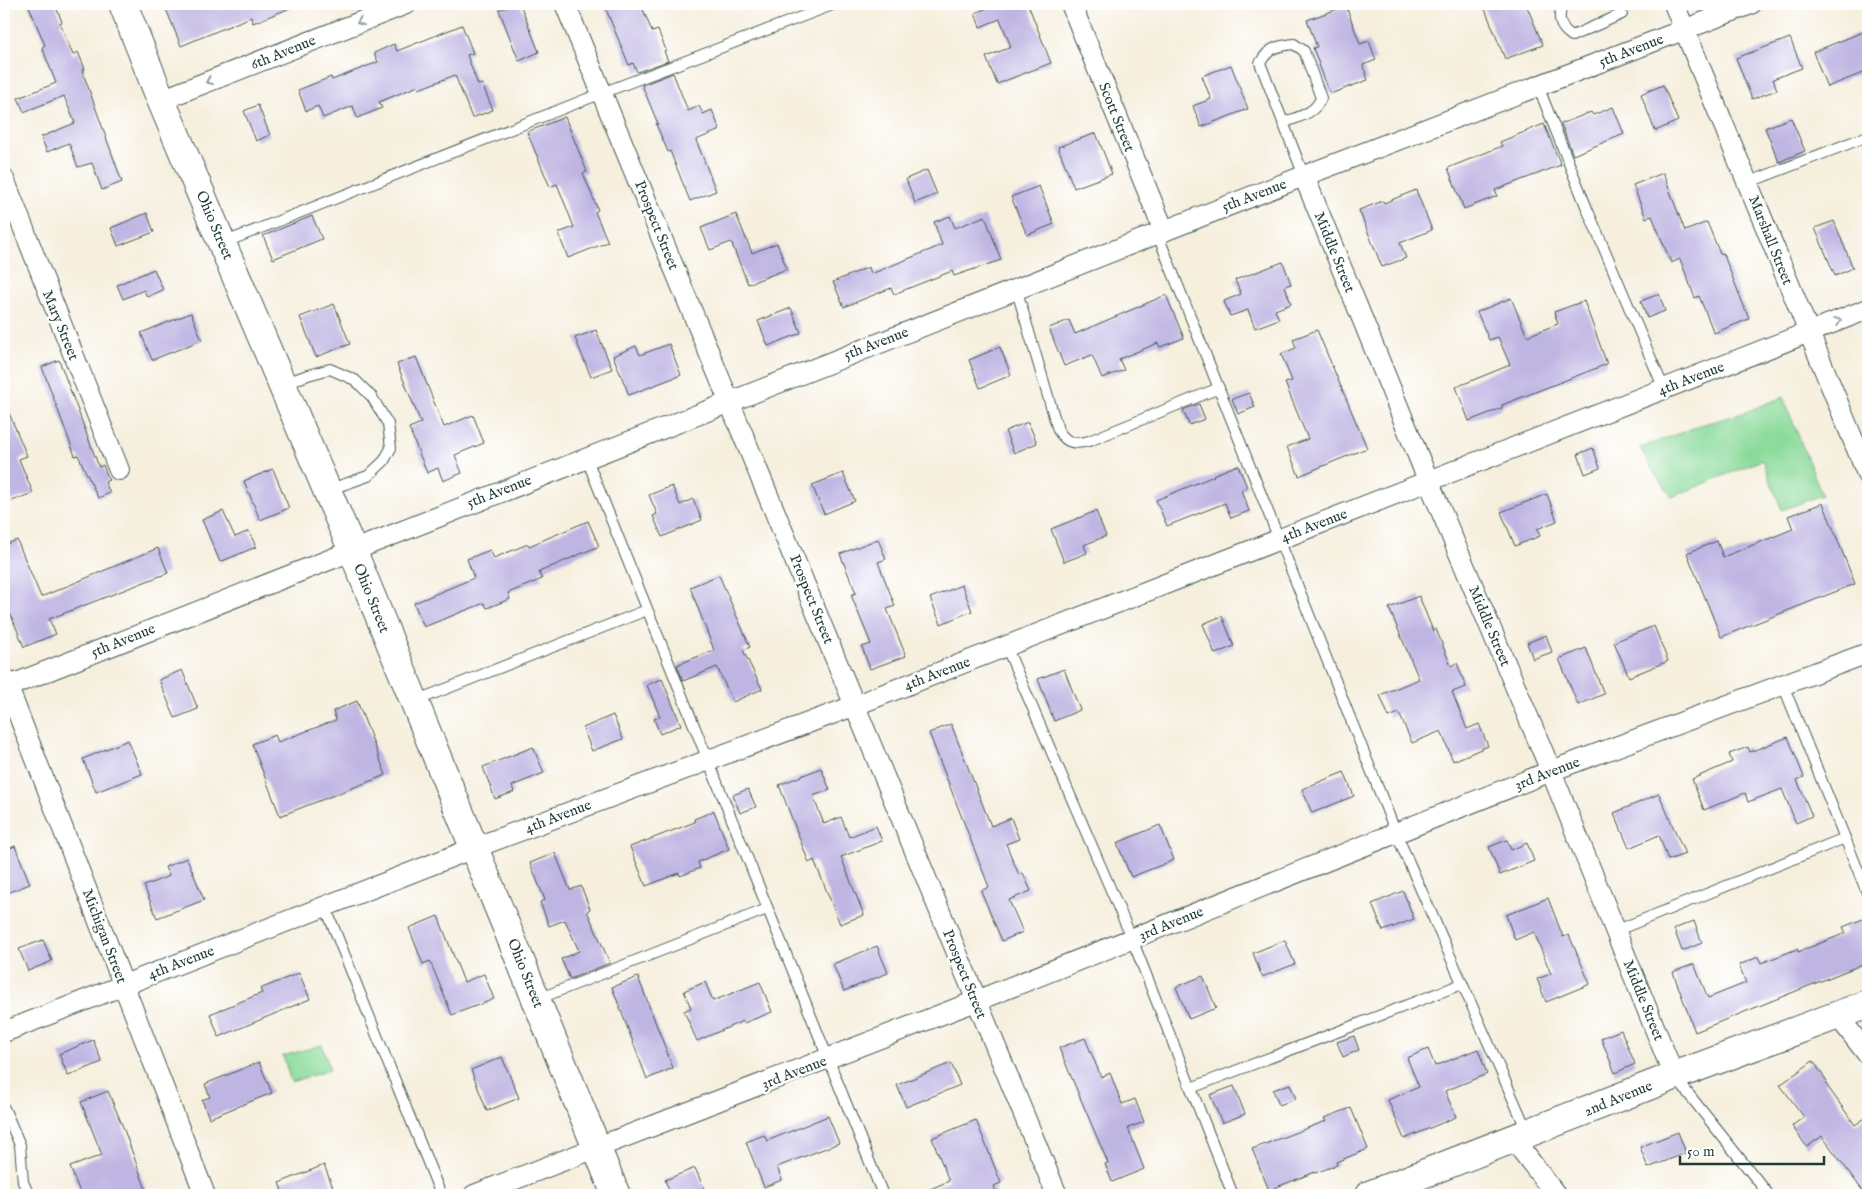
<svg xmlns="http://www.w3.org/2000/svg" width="1872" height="1199" viewBox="0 0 1872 1199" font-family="'IM FELL English',serif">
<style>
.green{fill:#8ada9a;stroke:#548c67}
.building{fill:#bfb5e3}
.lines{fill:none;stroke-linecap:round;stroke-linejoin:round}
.lane-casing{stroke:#3f584e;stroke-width:12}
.street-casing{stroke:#3f584e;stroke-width:22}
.secondary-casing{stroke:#3f584e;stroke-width:30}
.lane{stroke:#fff;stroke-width:10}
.street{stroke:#fff;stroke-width:20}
.secondary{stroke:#fff;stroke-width:28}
.oneway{stroke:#8f9e9a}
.labels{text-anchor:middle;stroke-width:5;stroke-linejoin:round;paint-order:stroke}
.street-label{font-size:15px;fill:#1f3d34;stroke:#fff}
</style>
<rect width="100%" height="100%" fill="#fff"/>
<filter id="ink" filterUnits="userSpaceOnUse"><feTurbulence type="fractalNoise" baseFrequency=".02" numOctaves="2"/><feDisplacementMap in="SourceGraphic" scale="10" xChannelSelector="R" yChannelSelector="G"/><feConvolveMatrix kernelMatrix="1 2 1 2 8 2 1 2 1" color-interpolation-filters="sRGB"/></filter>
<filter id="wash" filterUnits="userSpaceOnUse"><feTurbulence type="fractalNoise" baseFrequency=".0096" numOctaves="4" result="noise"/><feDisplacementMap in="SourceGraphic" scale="20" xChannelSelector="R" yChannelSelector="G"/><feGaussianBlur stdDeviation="1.12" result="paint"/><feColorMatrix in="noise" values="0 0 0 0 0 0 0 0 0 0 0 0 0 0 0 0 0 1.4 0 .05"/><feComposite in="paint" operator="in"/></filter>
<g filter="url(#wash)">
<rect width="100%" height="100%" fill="#f6efde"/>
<!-- green -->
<g class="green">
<path d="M1783 397 1822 495 1782 510 1762 460 1672 497 1655 474 1640 448 1704 424 1743 413Z"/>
<path d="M322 1045 330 1070 291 1082 283 1056Z"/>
</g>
<g id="blocks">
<!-- building -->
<g class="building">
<path d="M28 4H55L62 22 60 23 73 55 78 52 85 69 82 70 122 182 102 190 92 163 78 167 69 143 47 152 41 137 75 123 64 96 24 112 18 98 56 83 42 47 45 45Z"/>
<path d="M164 4H300L253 23 251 17 181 46Z"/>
<path d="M515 4H520L539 52 519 61 499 10Z"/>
<path d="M614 4H641L652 32 658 30 666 50 664 51 668 61 637 72 633 63 629 65 605 7Z"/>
<path d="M994 4H1035L1029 7 1051 63 997 84 986 57 1011 47 1000 19 980 27 975 13 995 5Z"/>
<path d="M1483 4H1526L1543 45 1505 59Z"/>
<path d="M1346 6 1360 44 1369 41 1376 60 1363 65 1368 80 1330 94 1313 48 1317 47 1307 20Z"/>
<path d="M462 25 473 53 467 55 478 85 482 84 493 110 472 118 455 75 419 89 418 86 379 102 382 108 357 118 353 106 323 118 318 106 306 111 298 90 331 77 332 80 378 62 374 53 394 44 397 51Z"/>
<path d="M1868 30V71L1827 87 1813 52Z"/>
<path d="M1790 38 1802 68 1773 79 1777 90 1752 99 1736 58Z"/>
<path d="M1231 65 1248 109 1201 127 1193 106 1211 99 1202 76Z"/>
<path d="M673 73 688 111 699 106 703 114 712 110 720 130 696 140 716 191 690 201 670 151 668 152 656 124H658L642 85Z"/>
<path d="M1663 85 1678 121 1655 131 1641 94Z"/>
<path d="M258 105 270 135 256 141 244 111Z"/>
<path d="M1613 107 1624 134 1573 155 1561 124 1591 112 1593 115Z"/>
<path d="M565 117 587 172 583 173 598 210 595 212 608 242 568 258 558 233 574 227 557 184 550 187 527 132Z"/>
<path d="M1791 118 1805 151 1779 162 1765 128Z"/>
<path d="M1544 124 1561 165 1495 190 1497 196 1464 209 1448 168 1502 146 1500 142Z"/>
<path d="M1096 133 1112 174 1074 188 1058 147Z"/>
<path d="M927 170 937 194 915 203 906 179Z"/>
<path d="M1663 173 1685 231 1707 222 1720 254 1723 253 1749 319 1714 333 1699 296 1695 298 1680 259 1671 263 1652 216 1646 218 1633 185Z"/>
<path d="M1039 186 1054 224 1027 235 1011 197Z"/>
<path d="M1416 190 1432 230 1400 243 1406 258 1382 267 1359 210 1383 201 1384 203Z"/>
<path d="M147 213 154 232 118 246 111 228Z"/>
<path d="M736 214 752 253 777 243 787 269 748 284 731 242 710 250 701 228Z"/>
<path d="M312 216 322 239 273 259 263 236Z"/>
<path d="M950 216 955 228 985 216 1001 260 954 276 952 271 894 294 891 288 844 307 833 282 869 267 871 274 942 245 934 222Z"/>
<path d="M1834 221 1853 268 1835 276 1815 228Z"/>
<path d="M1283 262 1291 284 1285 286 1291 304 1275 310 1279 319 1255 328 1248 310 1230 316 1224 301 1241 294 1235 280Z"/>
<path d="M154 269 163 290 147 297 144 290 123 299 117 285Z"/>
<path d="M1659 294 1665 311 1647 318 1641 301Z"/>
<path d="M1166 295 1184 338 1160 347 1158 343 1119 359 1124 370 1102 378 1092 355 1064 366 1049 328 1069 320 1075 334Z"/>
<path d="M1511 298 1527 336 1558 324 1554 312 1584 301 1607 364 1502 405V408L1469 421 1456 387 1510 365 1498 337 1489 340 1477 312Z"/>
<path d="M334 304 350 344 316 357 300 317Z"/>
<path d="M791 308 801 333 768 346 758 321Z"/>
<path d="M191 313 202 340 152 360 141 333Z"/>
<path d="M596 330 612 369 591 377 575 338Z"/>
<path d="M1317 330 1367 448 1299 476 1287 447 1308 439 1285 383 1292 381 1281 354 1296 348 1293 339Z"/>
<path d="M669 344 681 375 629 395 613 356 636 346 640 355Z"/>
<path d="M1000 347 1011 375 980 388 969 360Z"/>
<path d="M416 357 444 427 473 415 484 443 455 455 462 473 443 481 438 468 427 473 409 428 421 423 397 364Z"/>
<path d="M59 360 99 467 103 465 109 480 105 482 110 493 98 498 78 455 75 456 42 367Z"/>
<path d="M1249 393 1255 407 1238 414 1232 399Z"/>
<path d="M4 401 27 456 19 459 33 493 4 504Z"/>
<path d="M1199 404 1205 419 1189 425 1183 410Z"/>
<path d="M1028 422 1037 443 1014 453 1005 431Z"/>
<path d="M1593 448 1600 468 1585 474 1578 454Z"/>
<path d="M1238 465 1247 487 1241 490 1249 511 1231 518 1225 503 1167 526 1156 500 1214 476 1213 475Z"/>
<path d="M273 469 289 508 260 520 244 481Z"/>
<path d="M843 473 855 501 824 514 812 485Z"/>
<path d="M672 486 680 505 693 499 702 520 662 537 653 516 657 514 649 495Z"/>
<path d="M1547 494 1557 521 1537 529 1540 536 1515 546 1501 512Z"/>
<path d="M1823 503 1855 584 1721 637 1687 553 1717 541 1723 557 1793 529 1788 516Z"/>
<path d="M223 511 235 537 249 531 256 547 220 562 202 520Z"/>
<path d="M1096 511 1106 536 1084 545 1087 553 1064 562 1051 529Z"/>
<path d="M588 521 599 546 539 572 542 579 508 593 510 599 487 608 484 603 424 627 414 603 474 578 467 559 490 550 494 558 528 544 529 546Z"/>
<path d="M878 539 886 559 878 562 895 606 887 609 906 656 870 669 862 647 871 644 851 595 856 593 840 554Z"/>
<path d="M17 540 41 597 158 548 168 573 49 619 56 634 24 647 4 598V545Z"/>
<path d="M719 575 750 647 743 650 762 689 733 702 717 667 683 681 677 665 714 650 690 587Z"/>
<path d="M962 585 972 611 941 624 930 598Z"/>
<path d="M1419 596 1433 631 1436 629 1451 666 1457 663 1466 687 1452 692 1467 729 1479 724 1488 746 1453 761 1441 731 1412 743 1399 713 1389 717 1380 695 1419 679 1389 608Z"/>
<path d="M1222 616 1234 646 1215 654 1203 624Z"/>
<path d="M1654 626 1668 661 1629 677 1614 642Z"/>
<path d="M1546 635 1552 652 1533 659 1527 643Z"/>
<path d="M1586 648 1604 694 1578 705 1559 659Z"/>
<path d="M1064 669 1080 710 1054 721 1038 679Z"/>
<path d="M182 670 198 709 175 718 159 680Z"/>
<path d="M662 679 681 725 660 734 654 719 660 717 647 685Z"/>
<path d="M357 701 386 775 280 816 252 744 275 735 278 742 336 720 333 711Z"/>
<path d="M613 715 623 739 592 751 583 728Z"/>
<path d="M951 724 991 826 1011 818 1019 839 1006 844 1019 875 1023 873 1031 891 1009 900 1023 932 1002 941 981 891 989 887 929 733Z"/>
<path d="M1788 737 1804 777 1797 780 1812 816 1796 823 1782 789 1748 802 1745 793 1704 810 1692 779 1732 762 1729 754 1748 747 1750 752Z"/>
<path d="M128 740 142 774 96 792 83 759Z"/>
<path d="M533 747 544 773 512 786 514 792 495 799 483 767Z"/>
<path d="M821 768 830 790 813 796 824 824 841 817 849 837 876 826 882 841 841 857 864 915 840 924 814 860 809 863 779 785Z"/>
<path d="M1344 772 1354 796 1312 813 1302 789Z"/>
<path d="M748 789 756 807 740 813 733 795Z"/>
<path d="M1659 794 1685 854 1668 860 1659 835 1629 848 1614 813Z"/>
<path d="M714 811 729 849 698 862 700 868 680 876 679 873 646 886 630 847 695 822 694 819Z"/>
<path d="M1160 825 1174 860 1131 877 1117 843Z"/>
<path d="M1507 840 1511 850 1527 843 1534 861 1500 875 1489 847Z"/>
<path d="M15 846 30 884 4 894V851Z"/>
<path d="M555 853 570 890 581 886 590 909 587 911 610 963 570 979 561 959 579 951 565 920 549 926 540 902 545 900 530 863Z"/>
<path d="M187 858 204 900 157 918 144 886 169 876 165 867Z"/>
<path d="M1403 891 1414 919 1383 931 1372 904Z"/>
<path d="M1548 898 1563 937 1569 935 1590 984 1546 1002 1537 979 1551 974 1534 932 1515 940 1506 915Z"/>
<path d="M438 916 464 982 484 974 494 999 452 1015 430 961 423 964 409 928Z"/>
<path d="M1868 917V962L1695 1032 1673 972 1694 964 1708 998 1746 983 1739 965 1758 957 1761 963 1797 949 1798 952 1846 933 1843 927Z"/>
<path d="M1694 921 1702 943 1682 951 1674 929Z"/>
<path d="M43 940 52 961 28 971 19 949Z"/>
<path d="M1285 940 1295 964 1262 977 1253 953Z"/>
<path d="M877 946 888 973 844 991 833 964Z"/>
<path d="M299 973 310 999 219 1037 210 1014 262 993 260 989Z"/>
<path d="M1203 976 1216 1008 1189 1019 1176 987Z"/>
<path d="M638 977 673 1068 647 1079 612 987Z"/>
<path d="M705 982 713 1001 760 982 772 1012 744 1023 743 1021 697 1041 684 1011 691 1008 684 991Z"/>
<path d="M1621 1030 1635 1064 1615 1073 1601 1038Z"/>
<path d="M1354 1036 1359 1050 1343 1057 1337 1042Z"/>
<path d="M1085 1038 1101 1077 1110 1073 1122 1104 1135 1099 1144 1122 1128 1128 1144 1169 1112 1182 1105 1164 1108 1163 1059 1048Z"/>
<path d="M93 1040 102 1062 68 1076 59 1054Z"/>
<path d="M1428 1049 1435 1066 1478 1049 1487 1074 1445 1091 1456 1117 1404 1139 1388 1100 1419 1087 1407 1058Z"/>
<path d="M502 1057 519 1098 487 1111 471 1070Z"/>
<path d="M1813 1061 1827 1081 1825 1083 1855 1125 1868 1116V1195H1866L1822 1136 1807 1147 1792 1126 1804 1117 1780 1085Z"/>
<path d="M259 1062 272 1093 209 1118 202 1100 210 1097 205 1084Z"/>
<path d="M951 1063 960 1085 906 1107 897 1085Z"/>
<path d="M1290 1084 1296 1099 1279 1105 1273 1090Z"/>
<path d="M1234 1086 1245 1114 1222 1123 1210 1095Z"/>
<path d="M108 1091 123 1127 148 1195H81L70 1167 102 1155 81 1102Z"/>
<path d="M1351 1108 1368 1149 1336 1162 1337 1165 1315 1173V1172L1269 1190 1252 1149 1326 1121 1324 1118Z"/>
<path d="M828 1116 839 1143 777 1167 782 1180 764 1187 746 1142 764 1135 767 1141Z"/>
<path d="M976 1120 1001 1183 994 1186 997 1195H916L949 1181 932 1138Z"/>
<path d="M1678 1132 1686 1153 1648 1168 1640 1147Z"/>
<path d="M324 1165 334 1190 321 1195H284L279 1183Z"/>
<path d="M695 1168 707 1195H671L665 1180Z"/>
</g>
</g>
</g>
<g filter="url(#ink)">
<use href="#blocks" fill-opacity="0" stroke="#3f584e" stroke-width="1"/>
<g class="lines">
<defs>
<g id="lane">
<path d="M1563 4C1557 18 1559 27 1572 36L1622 14"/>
<path d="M1538 86 1588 211 1664 389"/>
<path d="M1283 123C1297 117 1315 114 1321 98L1304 51 1294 44C1276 46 1269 48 1260 63L1304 176"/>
<path d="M1747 183 1868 136"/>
<path d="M1157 233 1396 833 1528 1133"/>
<path d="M223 243 602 93 835 4"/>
<path d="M1016 288 1058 430C1066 443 1074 445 1089 441L1219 388"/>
<path d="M283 384 308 375 330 369 355 380 372 397 388 424 391 448 384 461 368 476 328 490"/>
<path d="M586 457 883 1195"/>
<path d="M1006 646 1132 939 1233 1195"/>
<path d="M1783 685 1868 895"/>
<path d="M415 701 647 610"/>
<path d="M325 906 441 1195"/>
<path d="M1615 931 1845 838"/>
<path d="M538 999 767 909"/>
<path d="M1675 1077 1769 1195"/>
<path d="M1191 1088 1462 984"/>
<path d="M4 1108 20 1145 23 1182 29 1195"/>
</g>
<g id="street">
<path d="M565 4 1057 1195"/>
<path d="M1071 4 1164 231"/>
<path d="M1674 4 1868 476"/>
<path d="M161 100 406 4"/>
<path d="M1304 176 1428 480 1551 771 1674 1076"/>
<path d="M4 179 119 470"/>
<path d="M4 677 205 1195"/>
<path d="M4 688 1296 179 1751 4"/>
<path d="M1838 1016 1868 1055"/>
<path d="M4 1032 474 848 856 705 1868 309"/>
<path d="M1514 1140 1556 1195"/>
<path d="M474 1195 976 1001 1551 771 1868 653"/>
</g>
<g id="secondary">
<path d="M123 4 161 100 352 549 616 1195"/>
<path d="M1369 1195 1674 1076 1868 1004"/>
</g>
</defs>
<!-- lane casing -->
<use href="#lane" class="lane-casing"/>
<!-- street casing -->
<use href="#street" class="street-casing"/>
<!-- secondary casing -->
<use href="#secondary" class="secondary-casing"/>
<!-- lane -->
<use href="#lane" class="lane"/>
<!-- street -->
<use href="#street" class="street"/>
<!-- secondary -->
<use href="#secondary" class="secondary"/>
</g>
<!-- one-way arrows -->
<defs><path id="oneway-chevron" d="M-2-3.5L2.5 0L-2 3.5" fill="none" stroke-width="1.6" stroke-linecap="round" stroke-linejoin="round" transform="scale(1.25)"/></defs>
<g class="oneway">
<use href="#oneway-chevron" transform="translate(360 22) rotate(158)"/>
<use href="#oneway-chevron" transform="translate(209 81) rotate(158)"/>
<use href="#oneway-chevron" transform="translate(1838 321) rotate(-22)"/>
</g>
</g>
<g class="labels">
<!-- street labels -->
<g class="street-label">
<text transform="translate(1631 50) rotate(-21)" y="5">5th Avenue</text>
<text transform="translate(283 52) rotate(-22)" y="5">6th Avenue</text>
<text transform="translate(1117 117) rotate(68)" y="5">Scott Street</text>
<text transform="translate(1254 195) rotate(-21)" y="5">5th Avenue</text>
<text transform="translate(215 225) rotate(67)" y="5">Ohio Street</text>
<text transform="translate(657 225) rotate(68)" y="5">Prospect Street</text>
<text transform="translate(1771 240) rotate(68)" y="5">Marshall Street</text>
<text transform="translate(1335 252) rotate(68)" y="5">Middle Street</text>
<text transform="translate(61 325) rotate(68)" y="5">Mary Street</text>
<text transform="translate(876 343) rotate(-21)" y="5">5th Avenue</text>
<text transform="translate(1691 378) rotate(-21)" y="5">4th Avenue</text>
<text transform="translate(499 491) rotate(-21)" y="5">5th Avenue</text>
<text transform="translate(1314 525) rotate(-21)" y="5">4th Avenue</text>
<text transform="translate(372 598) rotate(68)" y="5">Ohio Street</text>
<text transform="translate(812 599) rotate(68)" y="5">Prospect Street</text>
<text transform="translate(1490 626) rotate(67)" y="5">Middle Street</text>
<text transform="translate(123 640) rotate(-22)" y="5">5th Avenue</text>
<text transform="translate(937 673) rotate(-21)" y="5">4th Avenue</text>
<text transform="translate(1547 773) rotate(-21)" y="5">3rd Avenue</text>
<text transform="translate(558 816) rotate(-21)" y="5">4th Avenue</text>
<text transform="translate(1171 923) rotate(-22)" y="5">3rd Avenue</text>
<text transform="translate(105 936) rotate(69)" y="5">Michigan Street</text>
<text transform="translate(181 962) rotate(-21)" y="5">4th Avenue</text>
<text transform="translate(526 973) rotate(68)" y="5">Ohio Street</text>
<text transform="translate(965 974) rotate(68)" y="5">Prospect Street</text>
<text transform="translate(1644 1000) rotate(68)" y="5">Middle Street</text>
<text transform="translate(794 1072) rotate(-21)" y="5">3rd Avenue</text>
<text transform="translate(1618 1098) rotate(-22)" y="5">2nd Avenue</text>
</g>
</g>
<!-- margin -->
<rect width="1872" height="1199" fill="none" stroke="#fff" stroke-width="20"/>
<!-- scale -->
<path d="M1680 1156v8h144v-8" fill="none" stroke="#1f3d34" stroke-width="2.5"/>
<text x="1687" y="1156" font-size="15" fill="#1f3d34" stroke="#ffffff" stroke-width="4" paint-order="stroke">50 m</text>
</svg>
